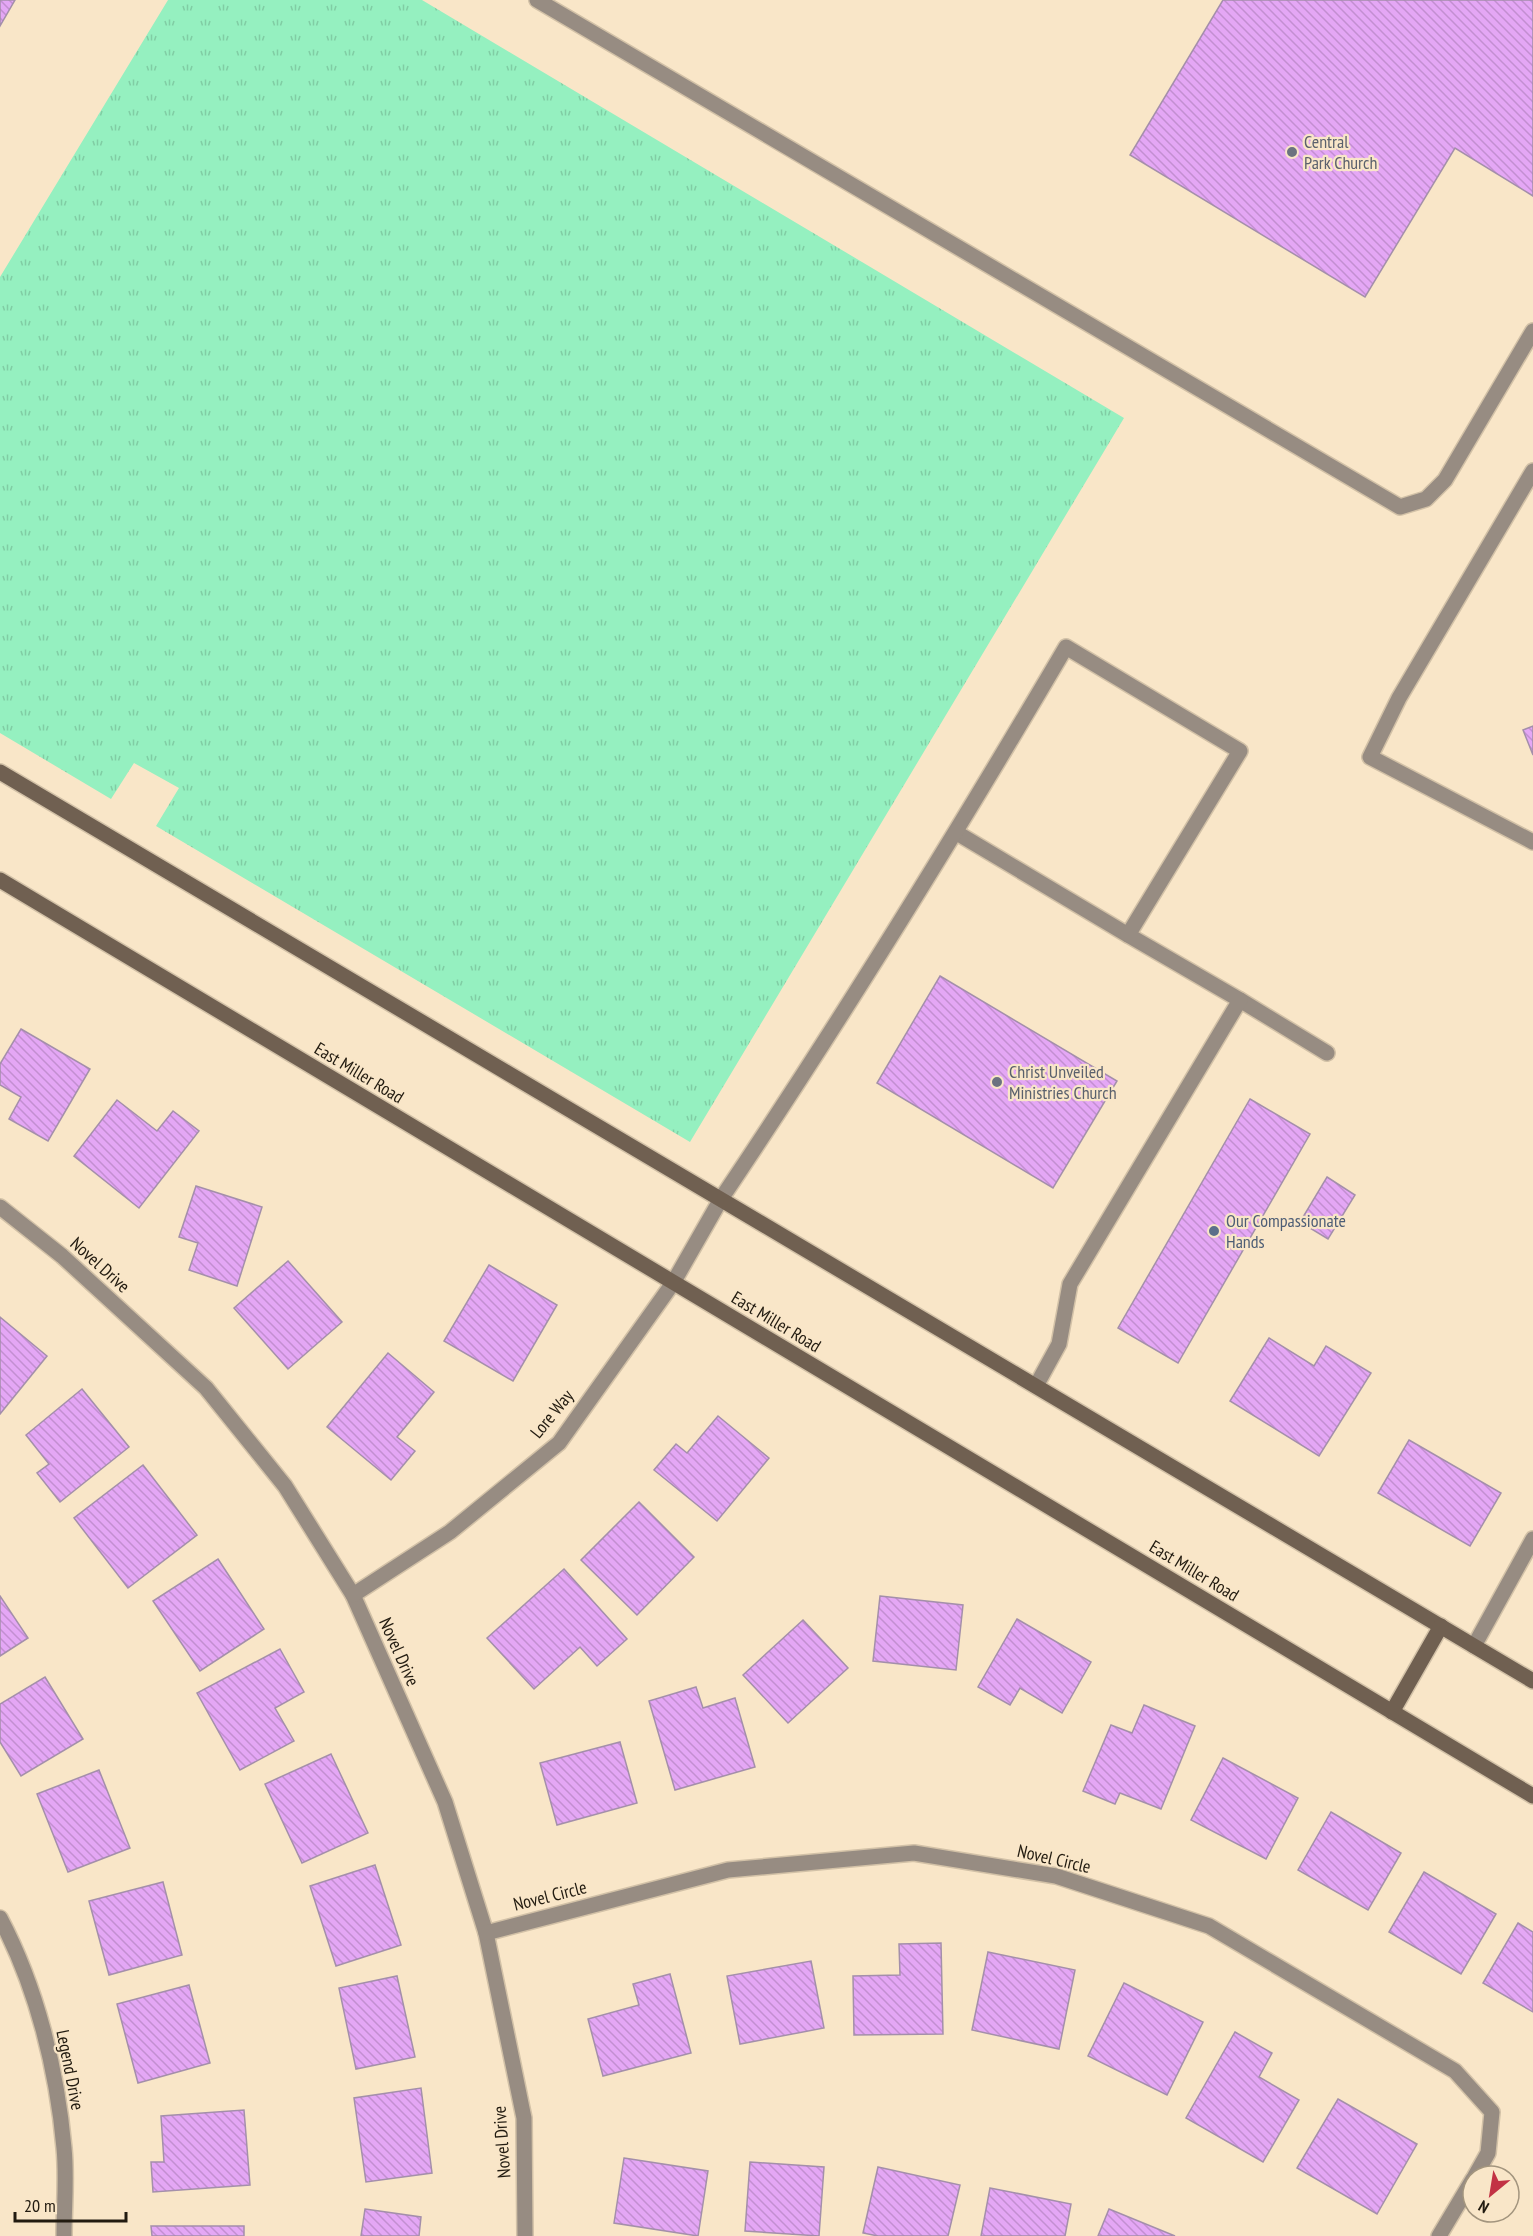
<svg xmlns="http://www.w3.org/2000/svg" width="1533" height="2236" viewBox="0 0 1533 2236" font-family="'PT Sans Narrow',sans-serif">
<style>
.grass{fill:url(#grass-tufts)}
.building{fill:url(#building-back-hatch);stroke:#a48faa;stroke-width:1.5}
.lines{fill:none;stroke-linecap:round;stroke-linejoin:round}
.lane-casing{stroke:#d2c1a7;stroke-width:18}
.street-casing{stroke:#d2c1a7;stroke-width:18}
.secondary-casing{stroke:#d2c1a7;stroke-width:18}
.lane{stroke:#978c82;stroke-width:15}
.street{stroke:#978c82;stroke-width:15}
.secondary{stroke:#706051;stroke-width:15}
.worship-dot{fill:#6b7280;stroke:#f9e6c8;stroke-width:2}
.service-dot{fill:#5c6f8a;stroke:#f9e6c8;stroke-width:2}
.labels{text-anchor:middle;stroke-width:4.5;stroke-linejoin:round;paint-order:stroke}
.worship-label{font-size:18px;fill:#5b616d;stroke:#f9e6c8;text-anchor:start}
.street-label{font-size:18px;fill:#221b10;stroke:#f9e6c8}
.service-label{font-size:18px;fill:#4e5e75;stroke:#f9e6c8;text-anchor:start}
</style>
<defs>
<pattern id="grass-tufts" width="24" height="20" patternUnits="userSpaceOnUse" patternTransform="scale(1.5)"><rect width="24" height="20" fill="#95f0c0"/><path d="M3 7l-1-3M5 7V3M7 7l1-3M15 17l-1-3M17 17v-4M19 17l1-3" fill="none" stroke="#80cda4"/></pattern>
<pattern id="building-back-hatch" width="6" height="6" patternUnits="userSpaceOnUse" patternTransform="scale(1.5)"><rect width="6" height="6" fill="#e4a7f5"/><path d="M-1 5l2 2M0 0l6 6M5-1l2 2" fill="none" stroke="#c38fd1"/></pattern>
</defs>
<rect width="100%" height="100%" fill="#f9e6c8"/>
<!-- grass -->
<path class="grass" d="M168 0H422L1124 418 690 1142 156 826 179 788 134 763 111 799 0 733V277Z"/>
<!-- building -->
<g class="building">
<path d="M0 0H15L0 26Z"/>
<path d="M1223 0H1533V196L1455 148 1365 297 1130 155Z"/>
<path d="M1533 726V755L1523 730Z"/>
<path d="M940 976 1117 1081 1053 1188 877 1083Z"/>
<path d="M21 1029 90 1069 48 1141 9 1119 21 1097 0 1085V1064Z"/>
<path d="M1250 1099 1310 1134 1178 1363 1118 1328Z"/>
<path d="M117 1100 157 1131 173 1111 199 1131 139 1208 74 1156Z"/>
<path d="M1327 1177 1355 1195 1328 1239 1300 1222Z"/>
<path d="M196 1186 262 1207 237 1286 189 1270 198 1243 179 1237Z"/>
<path d="M288 1261 342 1322 288 1369 234 1308Z"/>
<path d="M489 1265 557 1305 513 1381 444 1341Z"/>
<path d="M0 1317 47 1356 0 1414Z"/>
<path d="M1269 1338 1314 1366 1326 1346 1371 1373 1319 1456 1230 1401Z"/>
<path d="M388 1353 434 1392 397 1437 415 1451 391 1480 327 1427Z"/>
<path d="M82 1389 129 1447 60 1502 37 1473 49 1464 26 1435Z"/>
<path d="M718 1416 769 1458 717 1521 654 1470 676 1444 687 1453Z"/>
<path d="M1409 1440 1501 1493 1470 1546 1378 1493Z"/>
<path d="M143 1465 197 1535 128 1588 74 1518Z"/>
<path d="M639 1502 694 1557 637 1615 581 1560Z"/>
<path d="M218 1559 264 1629 200 1671 153 1601Z"/>
<path d="M564 1569 627 1639 597 1666 580 1647 534 1689 487 1638Z"/>
<path d="M0 1596 28 1638 0 1656Z"/>
<path d="M880 1596 963 1605 956 1670 873 1661Z"/>
<path d="M1017 1619 1091 1662 1062 1713 1020 1688 1010 1705 978 1687Z"/>
<path d="M803 1620 848 1668 788 1723 743 1675Z"/>
<path d="M280 1649 304 1692 275 1708 294 1741 240 1770 197 1693Z"/>
<path d="M45 1677 83 1739 21 1776 0 1742V1704Z"/>
<path d="M696 1687 703 1708 735 1698 755 1767 675 1790 649 1701Z"/>
<path d="M1144 1705 1195 1726 1161 1809 1120 1793 1115 1804 1083 1791 1111 1725 1132 1733Z"/>
<path d="M620 1742 637 1803 557 1825 540 1763Z"/>
<path d="M331 1754 368 1833 302 1863 265 1784Z"/>
<path d="M1223 1758 1298 1798 1266 1859 1191 1820Z"/>
<path d="M99 1770 130 1848 68 1872 37 1794Z"/>
<path d="M1331 1812 1401 1853 1368 1910 1298 1870Z"/>
<path d="M375 1865 401 1945 336 1966 310 1886Z"/>
<path d="M1424 1872 1496 1914 1461 1974 1389 1932Z"/>
<path d="M163 1882 182 1955 109 1975 89 1901Z"/>
<path d="M1518 1923 1533 1932V2012L1483 1983Z"/>
<path d="M941 1943 943 2034 854 2035 853 1976 900 1975 899 1944Z"/>
<path d="M988 1952 1075 1970 1059 2049 972 2030Z"/>
<path d="M811 1961 824 2028 740 2044 727 1976Z"/>
<path d="M670 1974 691 2053 603 2076 588 2019 639 2005 633 1984Z"/>
<path d="M397 1976 415 2057 356 2069 339 1988Z"/>
<path d="M1124 1983 1203 2022 1167 2095 1088 2056Z"/>
<path d="M189 1985 210 2063 138 2083 117 2004Z"/>
<path d="M1235 2032 1272 2053 1259 2077 1299 2100 1263 2162 1186 2118Z"/>
<path d="M421 2088 432 2173 366 2182 354 2098Z"/>
<path d="M1338 2099 1417 2144 1377 2214 1297 2168Z"/>
<path d="M244 2110 250 2185 153 2192 151 2162H164L161 2116Z"/>
<path d="M624 2158 708 2171 698 2236 614 2223Z"/>
<path d="M750 2162 824 2167 819 2236 745 2231Z"/>
<path d="M878 2167 960 2185 948 2236H878L863 2233Z"/>
<path d="M990 2188 1071 2204 1065 2236H981Z"/>
<path d="M365 2209 421 2217 419 2236H361Z"/>
<path d="M1109 2209 1175 2236H1098Z"/>
<path d="M151 2226H244V2236H152Z"/>
</g>
<g class="lines">
<defs>
<g id="lane">
<path d="M537 0 1400 507 1426 499 1445 480 1533 331"/>
<path d="M1533 471 1399 698 1370 757 1533 842"/>
<path d="M957 833 1128 935"/>
<path d="M1240 1000 1327 1053"/>
<path d="M721 1199C842 1019 956 834 1066 647L1240 751 1128 935 1240 1000 1070 1284 1059 1344 1036 1386"/>
<path d="M1474 1646 1533 1539"/>
</g>
<g id="street">
<path d="M0 1207 62 1256 206 1388 285 1486 353 1595 445 1802 486 1933 524 2118 525 2236"/>
<path d="M353 1595 450 1532 559 1443 673 1283 721 1199"/>
<path d="M0 1918C37 1988 57 2070 64 2148 67 2177 64 2207 64 2236"/>
<path d="M486 1933 728 1870 914 1853 1056 1876 1209 1926 1455 2071 1492 2112 1488 2153 1475 2176"/>
<path d="M1439 2236 1473 2179"/>
</g>
<g id="secondary">
<path d="M0 772 1533 1681"/>
<path d="M0 880 1533 1796"/>
<path d="M1392 1712 1441 1626"/>
</g>
</defs>
<!-- lane casing -->
<use href="#lane" class="lane-casing"/>
<!-- street casing -->
<use href="#street" class="street-casing"/>
<!-- secondary casing -->
<use href="#secondary" class="secondary-casing"/>
<!-- lane -->
<use href="#lane" class="lane"/>
<!-- street -->
<use href="#street" class="street"/>
<!-- secondary -->
<use href="#secondary" class="secondary"/>
</g>
<!-- markers -->
<g class="worship-dot">
<circle cx="1292" cy="152" r="6"/>
<circle cx="997" cy="1082" r="6"/>
</g>
<circle class="service-dot" cx="1214" cy="1231" r="6"/>
<g class="labels">
<!-- worship labels -->
<g class="worship-label">
<text x="1304" y="148">Central<tspan x="1304" dy="21">Park Church</tspan></text>
<text x="1009" y="1078">Christ Unveiled<tspan x="1009" dy="21">Ministries Church</tspan></text>
</g>
<!-- street labels -->
<g class="street-label">
<text transform="translate(359 1073) rotate(31)" y="6">East Miller Road</text>
<text transform="translate(100 1265) rotate(42)" y="6">Novel Drive</text>
<text transform="translate(776 1322) rotate(31)" y="6">East Miller Road</text>
<text transform="translate(552 1414) rotate(-51)" y="6">Lore Way</text>
<text transform="translate(1194 1571) rotate(31)" y="6">East Miller Road</text>
<text transform="translate(399 1652) rotate(66)" y="6">Novel Drive</text>
<text transform="translate(1054 1859) rotate(13)" y="6">Novel Circle</text>
<text transform="translate(550 1896) rotate(-14)" y="6">Novel Circle</text>
<text transform="translate(70 2070) rotate(79)" y="6">Legend Drive</text>
<text transform="translate(502 2142) rotate(-94)" y="6">Novel Drive</text>
</g>
<!-- service labels -->
<g class="service-label">
<text x="1226" y="1227">Our Compassionate<tspan x="1226" dy="21">Hands</tspan></text>
</g>
</g>
<!-- north arrow -->
<g transform="translate(1491 2194) rotate(210)"><circle r="28" fill="#f9e6c8" stroke="#a3957e" stroke-width="1.5"/>
<path d="M0-4.5L10 22L0 15L-10 22Z" fill="#c23244"/>
<text y="-9" font-size="16" font-weight="bold" text-anchor="middle" fill="#221b10">N</text>
</g>
<!-- scale -->
<path d="M15 2212v9h111v-9" fill="none" stroke="#221b10" stroke-width="3"/>
<text x="24" y="2212" font-size="18" fill="#221b10" stroke="#f9e6c8" stroke-width="4.5" paint-order="stroke">20 m</text>
</svg>
